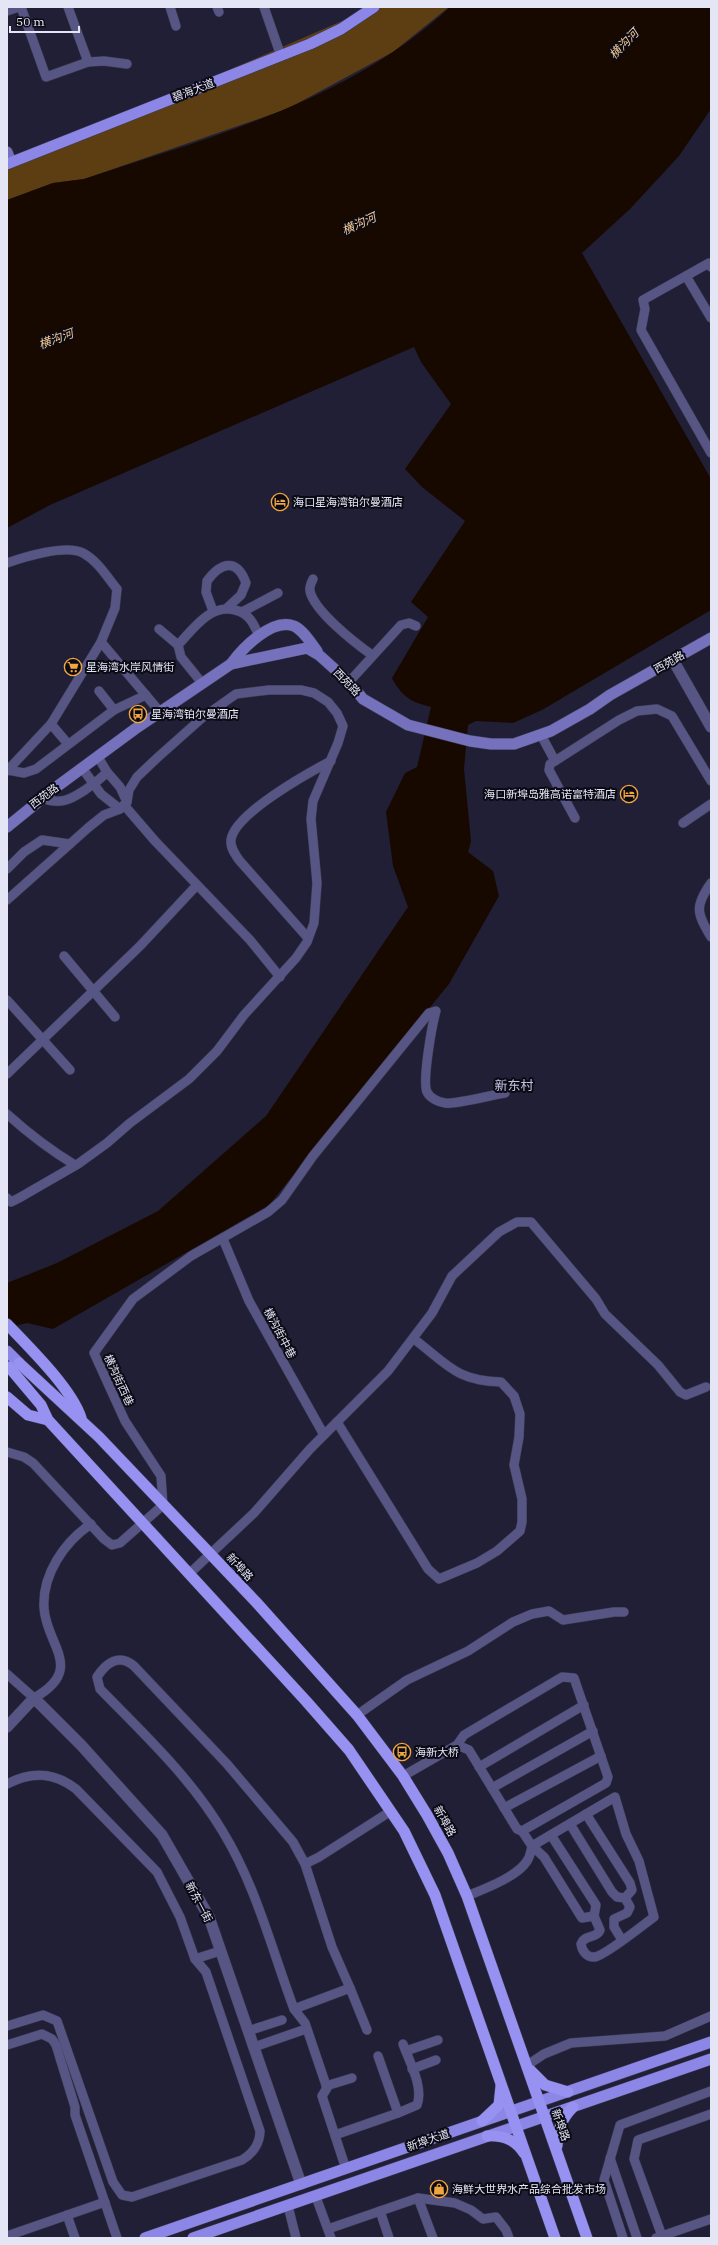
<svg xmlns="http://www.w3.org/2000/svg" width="718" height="2245" viewBox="0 0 718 2245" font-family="'IBM Plex Serif','Noto Sans SC',serif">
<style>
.green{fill:#5d3e13}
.water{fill:#180900}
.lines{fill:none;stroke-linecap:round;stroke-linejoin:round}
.minor-casing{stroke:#3b3b51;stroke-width:10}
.tertiary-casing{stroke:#3b3b51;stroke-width:12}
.secondary-casing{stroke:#3b3b51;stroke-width:12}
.primary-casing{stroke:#3b3b51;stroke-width:12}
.trunk-casing{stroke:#3b3b51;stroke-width:12}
.minor{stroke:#575584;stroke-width:9}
.tertiary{stroke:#575584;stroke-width:11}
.secondary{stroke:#7571bc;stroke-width:11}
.primary{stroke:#8c86e7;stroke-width:11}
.trunk{stroke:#9792f1;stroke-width:11}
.labels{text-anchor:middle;stroke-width:4;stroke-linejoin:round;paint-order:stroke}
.street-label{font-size:11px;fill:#e4e5f5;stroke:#0b0b15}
.poi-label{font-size:11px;fill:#e4e5f5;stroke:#0b0b15;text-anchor:start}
.water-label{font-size:12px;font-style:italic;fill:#f4c996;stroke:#0b0b15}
.quarter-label{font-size:13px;fill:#c2c3e1;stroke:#0b0b15}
</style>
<rect width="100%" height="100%" fill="#201f36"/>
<!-- green -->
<path class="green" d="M374 7H449L393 52 287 109 84 179 53 183 7 200V163L54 146Z"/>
<!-- water -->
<path class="water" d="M450 7H711V109L679 156 630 209 582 253 711 479V610L542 710 513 723 476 721 468 725 464 769 471 841 468 852 493 871 499 896 449 984 269 1205 53 1329 27 1323 7 1328V1283L57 1263 158 1211 266 1116 408 907 393 866 386 812 405 773 417 767 431 707C411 702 402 697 392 678L428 617 411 602 465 521 422 487 405 469 451 404 421 362 414 347 50 505 7 528V200L53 183 84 179C211 137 349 101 450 7Z"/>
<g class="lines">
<defs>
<g id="minor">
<path d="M21 7 46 77 88 62 104 61 127 64"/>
<path d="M68 7 88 62"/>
<path d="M170 7 176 26"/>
<path d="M217 7 219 12"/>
<path d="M264 7 281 56"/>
<path d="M7 11 19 7"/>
<path d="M711 267 709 263 643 300 645 309 641 330 711 453"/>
<path d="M686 276 711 318"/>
<path d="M7 563C24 557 66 544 83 553 98 561 107 577 117 589L115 608 101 642 160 712"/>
<path d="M313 579C311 583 309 587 310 591 314 611 355 643 372 655"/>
<path d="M213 611 206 592 207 581C221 562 237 558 246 583L241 595 227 608"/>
<path d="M242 612 278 593"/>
<path d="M159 629 178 645"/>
<path d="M349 682 401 625 409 623 416 626"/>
<path d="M202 683 181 657 178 645C194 628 210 604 235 610 249 613 254 624 259 636"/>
<path d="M99 691 114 710"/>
<path d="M51 724 68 744"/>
<path d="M541 735 555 761 619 720 637 711 657 709 672 716 711 781"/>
<path d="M555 761 550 764 549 770 575 818"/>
<path d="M82 768 101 794 120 809"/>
<path d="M8 770 24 773 36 769 114 710 146 695"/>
<path d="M7 771 51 724 101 642"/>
<path d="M107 772 120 787 127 802"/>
<path d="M42 798C60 805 70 800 85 790 93 784 101 779 107 772L98 757"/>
<path d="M124 805 155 841 250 940 280 977"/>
<path d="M683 823 711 804"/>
<path d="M7 869 24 852 42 840 70 844"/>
<path d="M711 883C694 907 697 913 711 937"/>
<path d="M7 900 89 827 104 815 120 809 127 802 129 790 137 777 157 758 202 718 236 694 269 690H301L314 693 328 702 337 713 343 726 338 743 313 801 311 819 317 883 314 923 307 942 296 958 244 1015 217 1051 189 1079 130 1123 107 1143 78 1164 19 1198 11 1202 7 1198"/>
<path d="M308 938 239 860C235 854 230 848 231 840 234 814 308 773 331 761"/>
<path d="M64 956 115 1017"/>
<path d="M7 1000 70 1070"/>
<path d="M7 1074 140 946 197 885"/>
<path d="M7 1114C28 1133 50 1150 75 1165"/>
<path d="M223 1239 249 1301 324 1435"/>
<path d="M337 1422 428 1569 439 1579 477 1563 497 1551 520 1531 522 1522V1499L514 1465 519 1437 520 1414 514 1396 501 1382C456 1381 447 1364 414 1339"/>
<path d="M7 1452 24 1457 33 1463 104 1539 112 1545 120 1543 163 1505 161 1476 125 1421 94 1353 133 1299 191 1256 268 1212 282 1200 313 1156 429 1013 436 1011C432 1025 422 1081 427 1092 430 1098 438 1102 445 1103 454 1105 491 1095 505 1093"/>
<path d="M189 1574 254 1513 310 1449 388 1371 432 1313 452 1276 499 1232 517 1222H531L596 1299 605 1314 658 1365 680 1392 686 1395 706 1387"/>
<path d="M7 1674 34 1698C86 1669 46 1645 44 1608 42 1575 64 1542 91 1524"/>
<path d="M357 1715 407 1680 468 1651 513 1622 532 1614 549 1611 563 1620 614 1612H624"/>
<path d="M479 1767 584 1705"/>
<path d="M403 1776 457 1745 464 1735 562 1677 574 1678 608 1777 606 1783 522 1831 517 1829 469 1750 457 1745"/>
<path d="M7 1784C32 1771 54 1772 76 1789L157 1872 180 1917 195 1959 206 1972 260 2131C260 2144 252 2154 242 2160L132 2197 122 2195 113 2182 57 2021 43 2015 7 2026"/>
<path d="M492 1788 593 1731"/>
<path d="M504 1808 601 1756"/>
<path d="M586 1814 630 1883 632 1890 625 1898"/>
<path d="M570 1824 612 1892 617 1897 625 1898 630 1907 627 1913 614 1919V1927L622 1940"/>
<path d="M551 1835 596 1905 594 1916"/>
<path d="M305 1864 332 1947 350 1988 294 2009C272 1950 256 1886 223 1832 191 1778 144 1734 100 1689L97 1677C106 1663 119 1653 134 1666L227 1764 293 1842 305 1864 319 1857 391 1811"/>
<path d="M467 1896C484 1889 517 1877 527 1861 530 1857 531 1851 532 1846L544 1857 582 1918 594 1916 600 1930 599 1932C593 1939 584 1935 581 1944 582 1951 587 1958 595 1957 606 1955 643 1925 654 1917L639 1861 626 1834 615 1797 532 1846 522 1831"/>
<path d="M195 1959 220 1951"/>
<path d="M350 1988 367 2030"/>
<path d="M294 2009 305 2023 327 2088 322 2096 346 2169"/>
<path d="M248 2031 282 2020"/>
<path d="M7 2045 42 2034 52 2039 56 2045 75 2107V2115L117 2238"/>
<path d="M254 2047 306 2029"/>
<path d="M406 2051 438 2040"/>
<path d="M526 2066 544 2054 571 2043 665 2036 711 2016"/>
<path d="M412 2069 436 2060"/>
<path d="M326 2086 352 2078"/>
<path d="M398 2113 417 2105C424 2087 409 2061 403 2044"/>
<path d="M335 2135 398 2113 378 2056"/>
<path d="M610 2158 637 2238"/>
<path d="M316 2197 331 2238"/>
<path d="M418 2198 433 2238"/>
<path d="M288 2206 296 2238"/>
<path d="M380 2211 389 2238"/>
<path d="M67 2215 75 2238"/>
<path d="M328 2229 418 2198 455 2203 471 2210 483 2219 496 2217 506 2230 509 2238"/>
<path d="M7 2236 105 2202"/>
<path d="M662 2236 634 2159 638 2140 711 2114"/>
<path d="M623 2238 604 2180 620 2125 711 2091"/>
<path d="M656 2238 711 2219"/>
</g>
<g id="tertiary">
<path d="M673 660 711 727"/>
<path d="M7 1727 34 1698 81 1745 162 1835 209 1917 301 2184"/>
</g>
<g id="secondary">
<path d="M7 152 11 162"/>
<path d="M231 664C242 649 272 617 294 626 303 630 311 643 317 651"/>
<path d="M7 827 55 788 135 729 231 664 307 648 319 655 349 682 363 699 408 725 470 741 491 744H514L551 731 590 709 610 695 711 638"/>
</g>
<g id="primary">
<path d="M7 164 310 44 341 29 374 7"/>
<path d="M7 1351 19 1363"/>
<path d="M145 2238 711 2042"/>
<path d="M193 2238 711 2059"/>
</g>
<g id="trunk">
<path d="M7 1324C29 1347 72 1389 81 1418"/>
<path d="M19 1363 99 1437 256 1602 357 1715 403 1776 427 1815 448 1853 467 1896 587 2238"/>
<path d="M9 1367 41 1405 48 1420 306 1701 349 1750 404 1831 435 1895 555 2238"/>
<path d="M7 1397 28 1415 48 1420"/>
<path d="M530 2070 545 2085 568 2092"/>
<path d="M482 2121 499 2105 501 2086"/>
<path d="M487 2136C503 2135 515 2139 524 2153"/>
<path d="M557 2146C558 2130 561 2119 573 2107"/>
</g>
</defs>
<!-- minor casing -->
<use href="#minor" class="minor-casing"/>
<!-- tertiary casing -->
<use href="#tertiary" class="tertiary-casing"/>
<!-- secondary casing -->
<use href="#secondary" class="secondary-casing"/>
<!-- primary casing -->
<use href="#primary" class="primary-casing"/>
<!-- trunk casing -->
<use href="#trunk" class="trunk-casing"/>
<!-- minor -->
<use href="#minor" class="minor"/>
<!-- tertiary -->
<use href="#tertiary" class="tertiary"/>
<!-- secondary -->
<use href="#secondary" class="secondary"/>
<!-- primary -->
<use href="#primary" class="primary"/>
<!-- trunk -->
<use href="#trunk" class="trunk"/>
</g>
<!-- icons -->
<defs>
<symbol id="hotel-ring" viewBox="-11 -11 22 22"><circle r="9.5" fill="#0b0b15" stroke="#f1a63f" stroke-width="1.5"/><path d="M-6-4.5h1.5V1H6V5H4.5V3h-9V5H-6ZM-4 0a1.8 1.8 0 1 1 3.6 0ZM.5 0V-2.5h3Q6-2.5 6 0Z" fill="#f1a63f"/></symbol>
<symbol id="supermarket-ring" viewBox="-11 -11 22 22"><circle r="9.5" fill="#0b0b15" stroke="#f1a63f" stroke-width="1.5"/><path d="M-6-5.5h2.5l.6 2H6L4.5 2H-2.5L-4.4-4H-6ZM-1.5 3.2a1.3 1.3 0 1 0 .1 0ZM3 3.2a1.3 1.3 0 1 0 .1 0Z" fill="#f1a63f"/></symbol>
<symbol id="bus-ring" viewBox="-11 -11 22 22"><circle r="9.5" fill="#0b0b15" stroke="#f1a63f" stroke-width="1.5"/><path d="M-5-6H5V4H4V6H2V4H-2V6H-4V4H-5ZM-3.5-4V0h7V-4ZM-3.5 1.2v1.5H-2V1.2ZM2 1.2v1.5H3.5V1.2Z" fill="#f1a63f"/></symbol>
<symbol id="shop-ring" viewBox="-11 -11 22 22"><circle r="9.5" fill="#0b0b15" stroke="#f1a63f" stroke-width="1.5"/><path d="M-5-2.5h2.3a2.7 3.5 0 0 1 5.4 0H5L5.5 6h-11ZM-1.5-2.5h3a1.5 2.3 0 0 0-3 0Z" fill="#f1a63f"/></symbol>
</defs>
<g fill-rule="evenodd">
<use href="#hotel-ring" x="270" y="492" width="20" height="20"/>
<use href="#supermarket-ring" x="63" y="657" width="20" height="20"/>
<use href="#bus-ring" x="128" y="704" width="20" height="20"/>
<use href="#hotel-ring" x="619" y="784" width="20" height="20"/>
<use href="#bus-ring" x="392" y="1742" width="20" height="20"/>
<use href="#shop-ring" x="429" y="2179" width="20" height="20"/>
</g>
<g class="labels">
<!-- street labels -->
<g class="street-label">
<text transform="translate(193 90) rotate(-21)" y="4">碧海大道</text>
<text transform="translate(669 662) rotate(-29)" y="4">西苑路</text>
<text transform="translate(347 682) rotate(46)" y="4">西苑路</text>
<text transform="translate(44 796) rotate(-37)" y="4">西苑路</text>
<text transform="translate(280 1333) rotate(62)" y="4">横沟街中巷</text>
<text transform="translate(119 1380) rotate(65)" y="4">横沟街西巷</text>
<text transform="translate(240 1567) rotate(47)" y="4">新埠路</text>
<text transform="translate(445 1821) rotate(61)" y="4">新埠路</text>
<text transform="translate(199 1902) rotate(62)" y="4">新东一街</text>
<text transform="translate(561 2125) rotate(70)" y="4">新埠路</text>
<text transform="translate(428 2140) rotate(-19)" y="4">新埠大道</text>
</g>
<!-- poi labels -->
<g class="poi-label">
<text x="293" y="506">海口星海湾铂尔曼酒店</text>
<text x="86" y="671">星海湾水岸风情街</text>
<text x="151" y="718">星海湾铂尔曼酒店</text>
<text x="616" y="798" text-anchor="end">海口新埠岛雅高诺富特酒店</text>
<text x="415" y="1756">海新大桥</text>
<text x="452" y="2193">海鲜大世界水产品综合批发市场</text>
</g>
<!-- water labels -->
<g class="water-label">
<text transform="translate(624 44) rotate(-46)" y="4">横沟河</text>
<text transform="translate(359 224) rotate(-24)" y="4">横沟河</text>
<text transform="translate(56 339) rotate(-20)" y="4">横沟河</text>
</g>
<!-- quarter labels -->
<g class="quarter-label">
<text x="514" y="1090">新东村</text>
</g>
</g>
<!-- border -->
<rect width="718" height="2245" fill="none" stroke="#e4e5f5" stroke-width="16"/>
<!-- scale -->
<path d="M10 26v6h69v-6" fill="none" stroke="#e4e5f5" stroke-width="2"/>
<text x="16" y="26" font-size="12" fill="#e4e5f5" stroke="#0b0b15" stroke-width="3" paint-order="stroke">50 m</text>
</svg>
